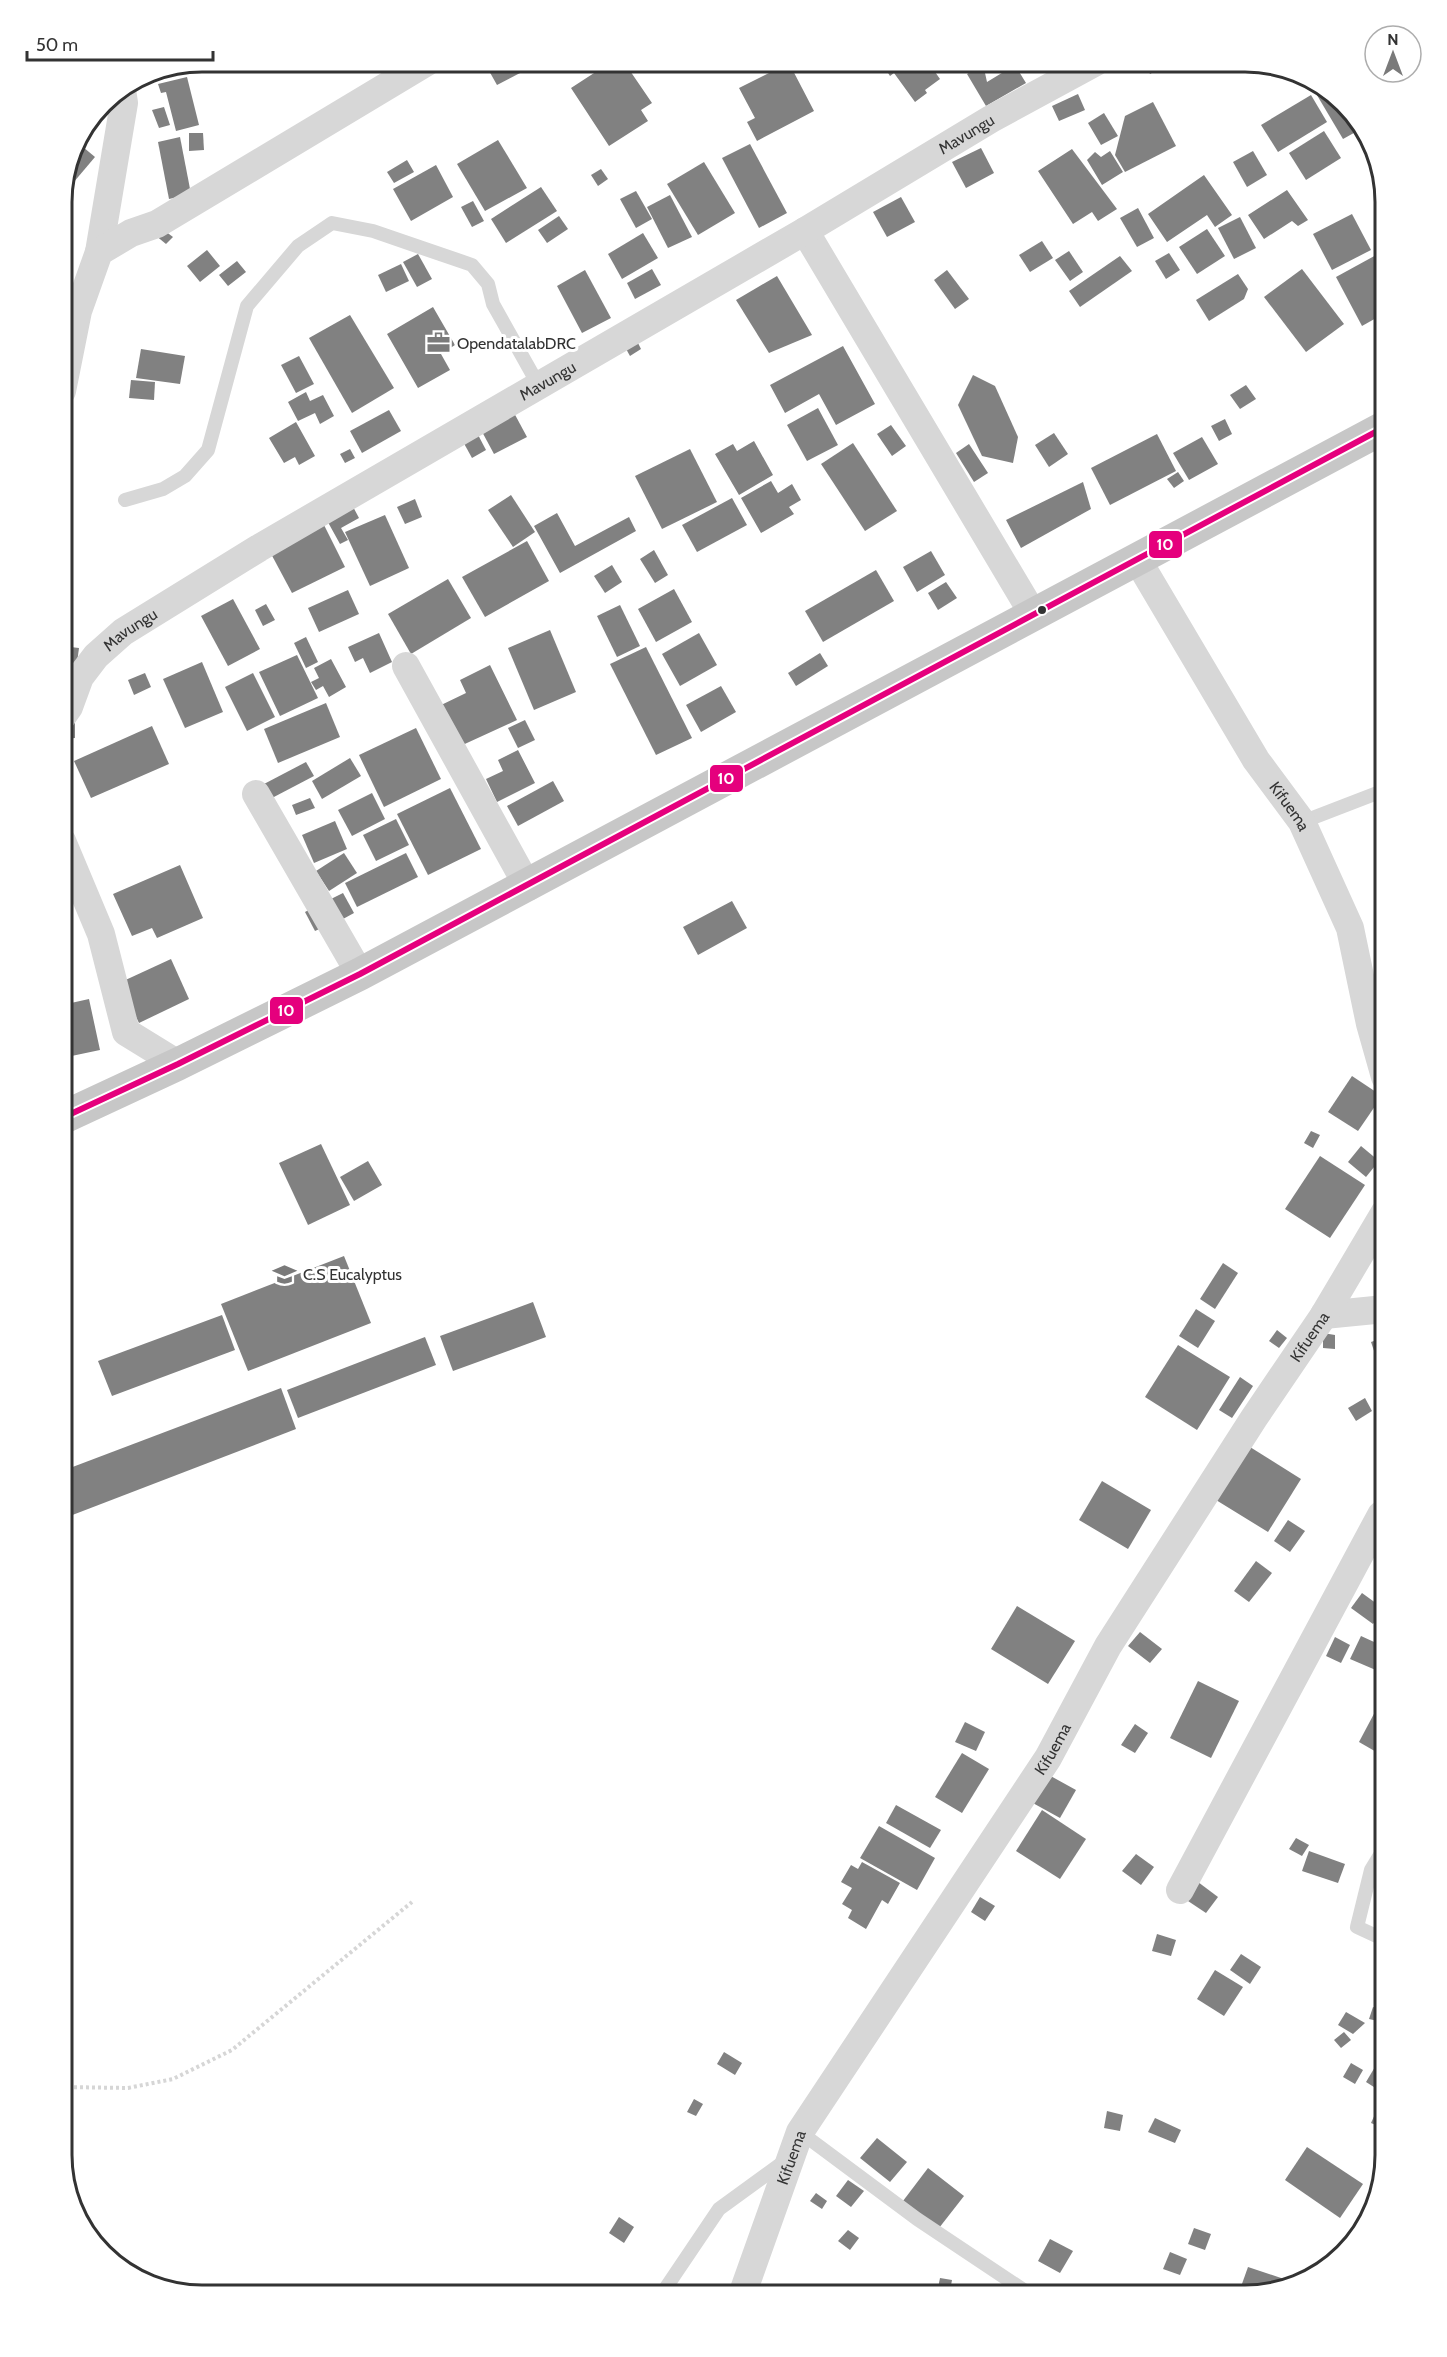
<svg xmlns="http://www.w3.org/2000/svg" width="1447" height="2357" viewBox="0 0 1447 2357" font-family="Cabin,sans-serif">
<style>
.building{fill:#818181}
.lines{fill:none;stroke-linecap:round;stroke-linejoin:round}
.path{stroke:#d6d6d6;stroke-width:4;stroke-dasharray:3 3;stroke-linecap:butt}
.service{stroke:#d7d7d7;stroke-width:14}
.minor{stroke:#d7d7d7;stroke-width:28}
.trunk{stroke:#c7c7c7;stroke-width:33}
.bus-1-casing{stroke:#fff;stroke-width:10}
.bus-1{stroke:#e5007d;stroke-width:6}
.bus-dot{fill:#333;stroke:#fff;stroke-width:2}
.labels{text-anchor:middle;stroke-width:6;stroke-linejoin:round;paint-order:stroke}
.street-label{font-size:16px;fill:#333;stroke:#fff}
.poi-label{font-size:16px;fill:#333;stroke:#fff;text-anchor:start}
.rim{fill:none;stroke:#333;stroke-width:3}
.line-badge{stroke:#fff;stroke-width:2}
.badge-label{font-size:16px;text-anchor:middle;font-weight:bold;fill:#fff}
</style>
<rect width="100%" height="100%" fill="#fff"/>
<!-- building -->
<g class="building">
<path d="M484 62H516L522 72 497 85Z"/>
<path d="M611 62H624L652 103 641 110 648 121 609 146 571 88Z"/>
<path d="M691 62H704L706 64 696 69Z"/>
<path d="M724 62H748L731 72Z"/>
<path d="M881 62H928L940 79 925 90 927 93 915 102 894 73 890 76Z"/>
<path d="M967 62H981L971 67Z"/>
<path d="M1144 62H1172L1150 74Z"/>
<path d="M789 63 814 111 757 141 747 122 755 118 739 88Z"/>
<path d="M983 64 987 82 1015 65 1026 83 986 106 967 74Z"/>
<path d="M187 77 199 125 176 131 166 92 161 93 158 84Z"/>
<path d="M1308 80 1323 85 1361 129 1343 139Z"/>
<path d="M1078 94 1085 110 1059 121 1052 106Z"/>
<path d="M1311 95 1327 122 1278 152 1261 125Z"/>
<path d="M1153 102 1176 146 1125 172 1115 155 1125 116Z"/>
<path d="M164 107 170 125 159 128 152 110Z"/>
<path d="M1104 113 1118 136 1101 145 1088 123Z"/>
<path d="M1324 131 1341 158 1306 180 1289 153Z"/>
<path d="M189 133H203L204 150 189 151Z"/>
<path d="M180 137 191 194 169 199 158 142Z"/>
<path d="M498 140 527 188 485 211 457 164Z"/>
<path d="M77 142 95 157 73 183 65 178 72 148Z"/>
<path d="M750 144 787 213 759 228 722 158Z"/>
<path d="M981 148 994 173 966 188 952 162Z"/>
<path d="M1072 149 1117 209 1098 221 1092 212 1073 224 1038 171Z"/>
<path d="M1110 151 1123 172 1102 185 1087 160 1095 152 1101 157Z"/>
<path d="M1253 151 1267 175 1247 187 1233 162Z"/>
<path d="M407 160 414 172 394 183 387 172Z"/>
<path d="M704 162 735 213 698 235 667 184Z"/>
<path d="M436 165 453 197 411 221 393 189Z"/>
<path d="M601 169 608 179 598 186 591 175Z"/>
<path d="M1204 175 1232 215 1215 227 1207 215 1167 242 1148 214Z"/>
<path d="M1381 182 1384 196H1383L1377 184Z"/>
<path d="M541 187 557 211 506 243 491 219Z"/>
<path d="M1287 190 1308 220 1298 226 1292 221 1264 239 1248 215Z"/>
<path d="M636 191 652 219 636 228 620 199Z"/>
<path d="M670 195 692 237 668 248 647 207Z"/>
<path d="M901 197 915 222 887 237 873 212Z"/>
<path d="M473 201 484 221 472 227 461 207Z"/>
<path d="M1138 208 1154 238 1137 247 1120 218Z"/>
<path d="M1352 214 1371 250 1332 270 1313 234Z"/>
<path d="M559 216 568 229 547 243 538 230Z"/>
<path d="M1240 217 1256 248 1234 259 1218 228Z"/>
<path d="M161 228 173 237 166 244 155 235Z"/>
<path d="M1207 229 1225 256 1197 274 1179 247Z"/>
<path d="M643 233 658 258 622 279 608 254Z"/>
<path d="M1042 241 1053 258 1030 272 1019 255Z"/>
<path d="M207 250 220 266 200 282 187 266Z"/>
<path d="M1069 251 1083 272 1070 281 1055 260Z"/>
<path d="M1169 253 1180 270 1166 279 1155 261Z"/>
<path d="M418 254 432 279 417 287 403 262Z"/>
<path d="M1378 254 1385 267V313L1362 326 1336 277Z"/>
<path d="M1120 256 1132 271 1080 307 1069 291Z"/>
<path d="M237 261 246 272 228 286 219 275Z"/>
<path d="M401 264 409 281 386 292 378 275Z"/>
<path d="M652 269 661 285 635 299 627 283Z"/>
<path d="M1302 269 1344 324 1306 352 1264 297Z"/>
<path d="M585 270 611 318 582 333 557 286Z"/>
<path d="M947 270 969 299 955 309 934 280Z"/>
<path d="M1238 274 1248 289 1244 299 1209 321 1196 300Z"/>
<path d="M777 276 812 335 769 353 736 300Z"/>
<path d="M433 307 455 345 441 354 450 370 418 388 387 334Z"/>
<path d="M350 315 394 388 352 413 309 338Z"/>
<path d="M637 341 641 349 630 356 625 347Z"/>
<path d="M843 346 875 404 836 425 819 394 785 413 770 385Z"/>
<path d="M141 349 185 356 180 384 136 378Z"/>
<path d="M299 356 314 384 296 393 281 365Z"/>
<path d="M973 375 995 386 1018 437 1013 463 982 456 958 405Z"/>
<path d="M131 380 155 382 154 400 129 398Z"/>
<path d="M1246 385 1256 399 1240 409 1230 395Z"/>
<path d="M306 392 310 401 323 395 334 416 320 424 315 413 298 421 288 402Z"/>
<path d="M818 408 838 445 807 461 787 425Z"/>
<path d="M389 410 401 431 362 453 350 431Z"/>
<path d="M513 411 527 437 494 454 480 428Z"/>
<path d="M1225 419 1232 434 1219 441 1211 426Z"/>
<path d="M296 422 315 456 299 465 295 457 284 463 269 438Z"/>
<path d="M891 425 906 446 892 456 877 434Z"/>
<path d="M476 431 486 450 472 458 461 438Z"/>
<path d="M1054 433 1068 454 1049 467 1035 445Z"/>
<path d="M1157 434 1176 471 1110 505 1091 468Z"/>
<path d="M1202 437 1218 464 1189 480 1173 453Z"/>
<path d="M754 441 773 475 739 495 715 454 733 444 737 451Z"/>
<path d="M853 443 897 511 865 531 821 464Z"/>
<path d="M969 444 988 473 974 482 956 453Z"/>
<path d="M350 449 355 458 345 463 340 454Z"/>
<path d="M690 449 717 502 662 529 635 476Z"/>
<path d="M1178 472 1184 481 1174 488 1167 479Z"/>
<path d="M771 481 778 493 792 484 801 500 789 507 794 514 761 533 741 498Z"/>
<path d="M1083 482 1091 509 1021 548 1006 520Z"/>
<path d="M511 495 535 532 513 547 488 510Z"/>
<path d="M732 498 747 525 697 552 682 525Z"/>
<path d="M415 499 422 517 405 524 397 507Z"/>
<path d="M350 501 359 518 341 528 348 540 340 544 324 515Z"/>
<path d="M557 513 575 546 629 517 636 531 560 573 534 526Z"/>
<path d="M385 515 409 568 370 586 345 532Z"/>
<path d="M323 523 345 567 292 593 269 550Z"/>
<path d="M527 541 549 581 485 617 462 577Z"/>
<path d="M654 550 668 575 655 583 640 559Z"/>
<path d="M931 551 945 575 917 592 903 567Z"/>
<path d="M612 565 622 582 605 593 594 576Z"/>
<path d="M876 570 894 601 823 642 805 611Z"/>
<path d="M448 579 471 618 411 654 388 614Z"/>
<path d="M946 582 957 598 938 610 928 593Z"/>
<path d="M674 589 692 622 656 642 638 609Z"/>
<path d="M348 590 359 614 319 632 308 608Z"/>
<path d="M233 599 260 649 228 666 201 616Z"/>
<path d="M266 604 275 620 263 626 255 610Z"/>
<path d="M620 605 640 646 617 657 597 616Z"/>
<path d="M550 630 576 692 534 710 508 648Z"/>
<path d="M379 633 392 662 370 673 363 658 355 662 348 647Z"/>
<path d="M699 633 717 665 680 686 662 654Z"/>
<path d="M306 637 318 662 306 668 294 643Z"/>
<path d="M62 646 79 648 75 678 62 676Z"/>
<path d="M646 647 692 738 656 755 610 664Z"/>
<path d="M820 653 828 666 796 686 788 673Z"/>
<path d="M297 655 318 698 280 716 259 672Z"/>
<path d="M331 659 346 687 329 697 323 686 316 690 311 682 319 678 314 668Z"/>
<path d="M202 662 223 712 185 728 163 679Z"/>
<path d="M490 665 517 720 456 748 437 707 466 693 460 680Z"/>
<path d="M145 673 151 687 134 695 128 680Z"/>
<path d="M253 673 275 717 247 731 225 687Z"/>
<path d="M721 686 736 712 701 732 686 705Z"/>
<path d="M326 703 340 737 278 763 264 729Z"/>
<path d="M525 720 535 740 518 748 508 728Z"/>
<path d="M66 723H75V738L66 739Z"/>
<path d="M152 726 169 764 91 798 74 761Z"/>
<path d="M416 728 441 779 384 807 359 755Z"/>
<path d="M518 750 535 783 497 802 486 779 503 771 498 760Z"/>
<path d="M350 758 361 776 322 799 312 781Z"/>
<path d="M306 762 314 776 272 798 264 784Z"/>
<path d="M553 781 564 801 518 826 507 806Z"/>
<path d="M450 788 481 849 428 875 397 814Z"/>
<path d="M372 793 385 819 352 836 338 810Z"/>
<path d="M310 798 315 808 296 815 292 805Z"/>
<path d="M396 819 409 845 376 861 363 835Z"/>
<path d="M335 821 347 849 314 863 302 835Z"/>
<path d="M344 853 357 873 329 891 316 871Z"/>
<path d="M406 853 418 877 357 907 345 883Z"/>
<path d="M180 865 203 918 157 938 152 928 132 936 113 894Z"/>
<path d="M343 893 354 913 343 919 331 899Z"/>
<path d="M732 901 747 928 698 955 683 927Z"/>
<path d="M316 906 326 926 315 931 305 912Z"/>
<path d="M171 959 189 999 139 1023 119 983Z"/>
<path d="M89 999 100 1050 62 1058V1028L66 1027 62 1005Z"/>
<path d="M1352 1076 1382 1096 1358 1131 1328 1112Z"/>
<path d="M1384 1117 1385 1127 1376 1129 1375 1119Z"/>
<path d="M1311 1131 1320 1135 1313 1148 1304 1143Z"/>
<path d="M321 1144 350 1205 308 1225 279 1163Z"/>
<path d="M1361 1146 1379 1161 1366 1177 1348 1162Z"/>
<path d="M1320 1156 1365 1185 1330 1238 1285 1209Z"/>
<path d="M368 1161 382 1185 354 1201 340 1177Z"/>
<path d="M344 1256 371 1323 248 1371 221 1304Z"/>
<path d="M1223 1263 1238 1273 1215 1309 1200 1299Z"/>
<path d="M533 1302 546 1337 453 1371 440 1336Z"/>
<path d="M1196 1309 1215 1321 1198 1348 1179 1336Z"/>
<path d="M222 1315 235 1350 112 1396 98 1361Z"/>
<path d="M1277 1330 1287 1338 1279 1348 1269 1341Z"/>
<path d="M1323 1333 1335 1335V1349L1323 1348Z"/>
<path d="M425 1337 436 1365 298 1418 287 1390Z"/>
<path d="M1385 1337V1383L1371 1342Z"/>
<path d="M1178 1345 1230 1377 1197 1430 1145 1397Z"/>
<path d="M1240 1377 1253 1386 1232 1418 1219 1410Z"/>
<path d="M281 1388 296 1429 62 1519V1471Z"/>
<path d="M1365 1398 1372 1411 1356 1421 1348 1408Z"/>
<path d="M1250 1447 1301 1479 1268 1532 1216 1500Z"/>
<path d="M1102 1481 1151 1510 1128 1549 1079 1520Z"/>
<path d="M1288 1520 1305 1531 1290 1552 1274 1541Z"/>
<path d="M1256 1561 1272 1573 1249 1602 1234 1591Z"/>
<path d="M1362 1593 1384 1609 1373 1624 1351 1608Z"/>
<path d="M1017 1606 1075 1641 1048 1684 991 1649Z"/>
<path d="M1140 1632 1162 1649 1150 1663 1128 1646Z"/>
<path d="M1361 1636 1385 1647V1674L1350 1659Z"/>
<path d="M1335 1637 1350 1645 1341 1663 1326 1656Z"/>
<path d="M1198 1681 1239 1701 1211 1758 1170 1738Z"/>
<path d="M1385 1693V1757L1359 1742Z"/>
<path d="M965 1722 985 1732 976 1751 955 1742Z"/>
<path d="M1135 1724 1148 1733 1135 1753 1121 1745Z"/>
<path d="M962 1753 989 1769 962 1813 935 1797Z"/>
<path d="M1047 1774 1076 1790 1060 1818 1031 1802Z"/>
<path d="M896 1805 941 1830 930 1848 886 1823Z"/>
<path d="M1042 1810 1086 1839 1060 1879 1016 1851Z"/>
<path d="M879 1826 935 1858 917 1890 860 1858Z"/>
<path d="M1296 1838 1309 1845 1302 1856 1289 1849Z"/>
<path d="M1309 1851 1345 1864 1338 1883 1302 1871Z"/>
<path d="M1136 1854 1154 1867 1141 1885 1122 1871Z"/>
<path d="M862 1862 900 1883 888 1904 882 1900 866 1929 848 1918 852 1910 842 1904 852 1888 841 1882 851 1865 858 1869Z"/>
<path d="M1198 1882 1218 1897 1206 1913 1185 1899Z"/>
<path d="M980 1897 995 1906 985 1921 971 1912Z"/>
<path d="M1157 1934 1176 1940 1171 1956 1152 1951Z"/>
<path d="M1241 1954 1261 1967 1250 1984 1230 1970Z"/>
<path d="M1215 1970 1243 1987 1224 2016 1197 1999Z"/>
<path d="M1373 2007 1385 2011 1382 2022 1369 2019Z"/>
<path d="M1346 2012 1365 2023 1353 2034 1338 2025Z"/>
<path d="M1344 2032 1351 2040 1341 2048 1334 2040Z"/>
<path d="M1385 2050V2094L1366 2082Z"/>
<path d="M724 2052 742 2063 735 2075 717 2064Z"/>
<path d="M1351 2063 1363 2070 1355 2084 1343 2077Z"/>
<path d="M694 2099 703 2104 696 2116 687 2112Z"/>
<path d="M1380 2103 1385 2106V2129L1371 2123Z"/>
<path d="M1107 2111 1123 2115 1120 2131 1104 2128Z"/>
<path d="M1155 2118 1181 2130 1175 2143 1148 2132Z"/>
<path d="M877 2138 907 2162 890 2182 860 2158Z"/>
<path d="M1307 2147 1363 2184 1340 2218 1285 2180Z"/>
<path d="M928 2168 964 2196 939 2228 903 2201Z"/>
<path d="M848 2180 864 2191 851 2207 836 2196Z"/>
<path d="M816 2193 827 2201 822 2209 810 2201Z"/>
<path d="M619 2217 634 2227 624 2243 609 2233Z"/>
<path d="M1194 2228 1211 2234 1205 2250 1188 2244Z"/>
<path d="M848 2230 859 2238 850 2250 838 2241Z"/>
<path d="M1050 2239 1073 2251 1060 2273 1038 2261Z"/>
<path d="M1170 2252 1187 2259 1180 2275 1163 2269Z"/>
<path d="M1248 2267 1290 2281 1288 2285 1238 2295Z"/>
<path d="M940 2278 952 2280 950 2291 938 2288Z"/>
</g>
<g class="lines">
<!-- path -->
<path class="path" d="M62 2087 128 2088 173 2079 232 2050 412 1902"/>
<!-- service -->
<g class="service">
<path d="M125 500 163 489 185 476 208 450 247 306 298 246 332 223 373 231 472 265 488 284 493 304 539 386"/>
<path d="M1302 822 1385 790"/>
<path d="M1385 1940 1357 1927 1371 1870 1385 1847"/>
<path d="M800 2132 917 2219 1031 2295"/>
<path d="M661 2295 719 2209 785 2161"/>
</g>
<!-- minor -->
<g class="minor">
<path d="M805 231 1033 614"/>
<path d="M99 252 124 103 122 90"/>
<path d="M62 391 78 311 99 252 131 233 157 224 427 62"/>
<path id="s1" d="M1137 559 1256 760 1302 822 1350 928 1370 1024 1385 1077"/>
<path d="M406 666 528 887"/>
<path id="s2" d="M62 717 69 707 80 677 96 656 123 632 259 548 805 231 991 119 1096 62"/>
<path d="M256 794 360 974"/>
<path d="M62 841 101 934 126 1032 178 1064"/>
<path d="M1324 1315 1385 1309"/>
<path d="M1180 1890 1381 1515 1385 1512"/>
<path id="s3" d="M742 2295 800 2132 1048 1758 1108 1646 1254 1418 1324 1315 1385 1212"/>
</g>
<!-- trunk -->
<path class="trunk" d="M62 1118 178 1064 360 974 1385 427"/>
<defs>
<path id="bus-1" d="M62 1118 178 1064 360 974 1385 427"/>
</defs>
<!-- bus-1 casing -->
<use href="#bus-1" class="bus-1-casing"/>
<!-- bus-1 -->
<use href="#bus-1" class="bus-1"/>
</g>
<!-- icons -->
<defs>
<symbol id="office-bare" viewBox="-9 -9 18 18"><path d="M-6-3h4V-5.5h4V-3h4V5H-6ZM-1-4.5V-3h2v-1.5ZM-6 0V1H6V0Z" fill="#7a7a7a" stroke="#fff" stroke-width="2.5" paint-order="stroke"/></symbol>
<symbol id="school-bare" viewBox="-9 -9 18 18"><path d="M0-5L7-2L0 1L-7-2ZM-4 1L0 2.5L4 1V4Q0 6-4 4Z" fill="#7a7a7a" stroke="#fff" stroke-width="2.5" paint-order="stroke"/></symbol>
</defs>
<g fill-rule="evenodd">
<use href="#office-bare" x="422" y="326" width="33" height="33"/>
<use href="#school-bare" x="268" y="1258" width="33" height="33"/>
</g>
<!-- markers -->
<circle class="bus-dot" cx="1042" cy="610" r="5"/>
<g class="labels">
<!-- street labels -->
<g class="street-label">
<text dy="6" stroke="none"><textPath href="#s2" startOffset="1086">Mavungu</textPath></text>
<text dy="6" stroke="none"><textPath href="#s2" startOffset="600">Mavungu</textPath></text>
<text dy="6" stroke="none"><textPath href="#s2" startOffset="114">Mavungu</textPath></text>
<text dy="6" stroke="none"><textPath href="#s1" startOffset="291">Kifuema</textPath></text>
<text dy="6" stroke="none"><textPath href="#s3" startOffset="1118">Kifuema</textPath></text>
<text dy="6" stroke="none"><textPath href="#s3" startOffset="632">Kifuema</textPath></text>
<text dy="6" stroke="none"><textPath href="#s3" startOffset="146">Kifuema</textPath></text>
</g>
<!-- poi labels -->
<g class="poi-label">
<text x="457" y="349">OpendatalabDRC</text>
<text x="303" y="1280">C.S Eucalyptus</text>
</g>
</g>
<!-- crop -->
<path d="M0 0H1447V2357H0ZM202 72H1245A130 130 0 0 1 1375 202V2155A130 130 0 0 1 1245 2285H202A130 130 0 0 1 72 2155V202A130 130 0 0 1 202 72Z" fill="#fff" fill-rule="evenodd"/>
<path class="rim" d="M202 72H1245A130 130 0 0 1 1375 202V2155A130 130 0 0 1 1245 2285H202A130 130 0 0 1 72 2155V202A130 130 0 0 1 202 72Z"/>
<g class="line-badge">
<rect x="1148" y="530" width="35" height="29" rx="6" fill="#e5007d"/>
<rect x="709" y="764" width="35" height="29" rx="6" fill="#e5007d"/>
<rect x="269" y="996" width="35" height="29" rx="6" fill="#e5007d"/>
</g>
<g class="badge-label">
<text x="1165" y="550">10</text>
<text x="726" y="784">10</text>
<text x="286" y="1016">10</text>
</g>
<!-- north arrow -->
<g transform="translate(1393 54)"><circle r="28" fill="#ffffff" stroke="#adadad" stroke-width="1.5"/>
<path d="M0-4.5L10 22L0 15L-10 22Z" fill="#7a7a7a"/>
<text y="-9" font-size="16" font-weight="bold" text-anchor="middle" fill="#333333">N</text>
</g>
<!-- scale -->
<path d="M27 51v9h186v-9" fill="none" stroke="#333333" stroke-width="3"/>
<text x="36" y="51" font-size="18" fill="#333333" stroke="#ffffff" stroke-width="4.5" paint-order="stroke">50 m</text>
</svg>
